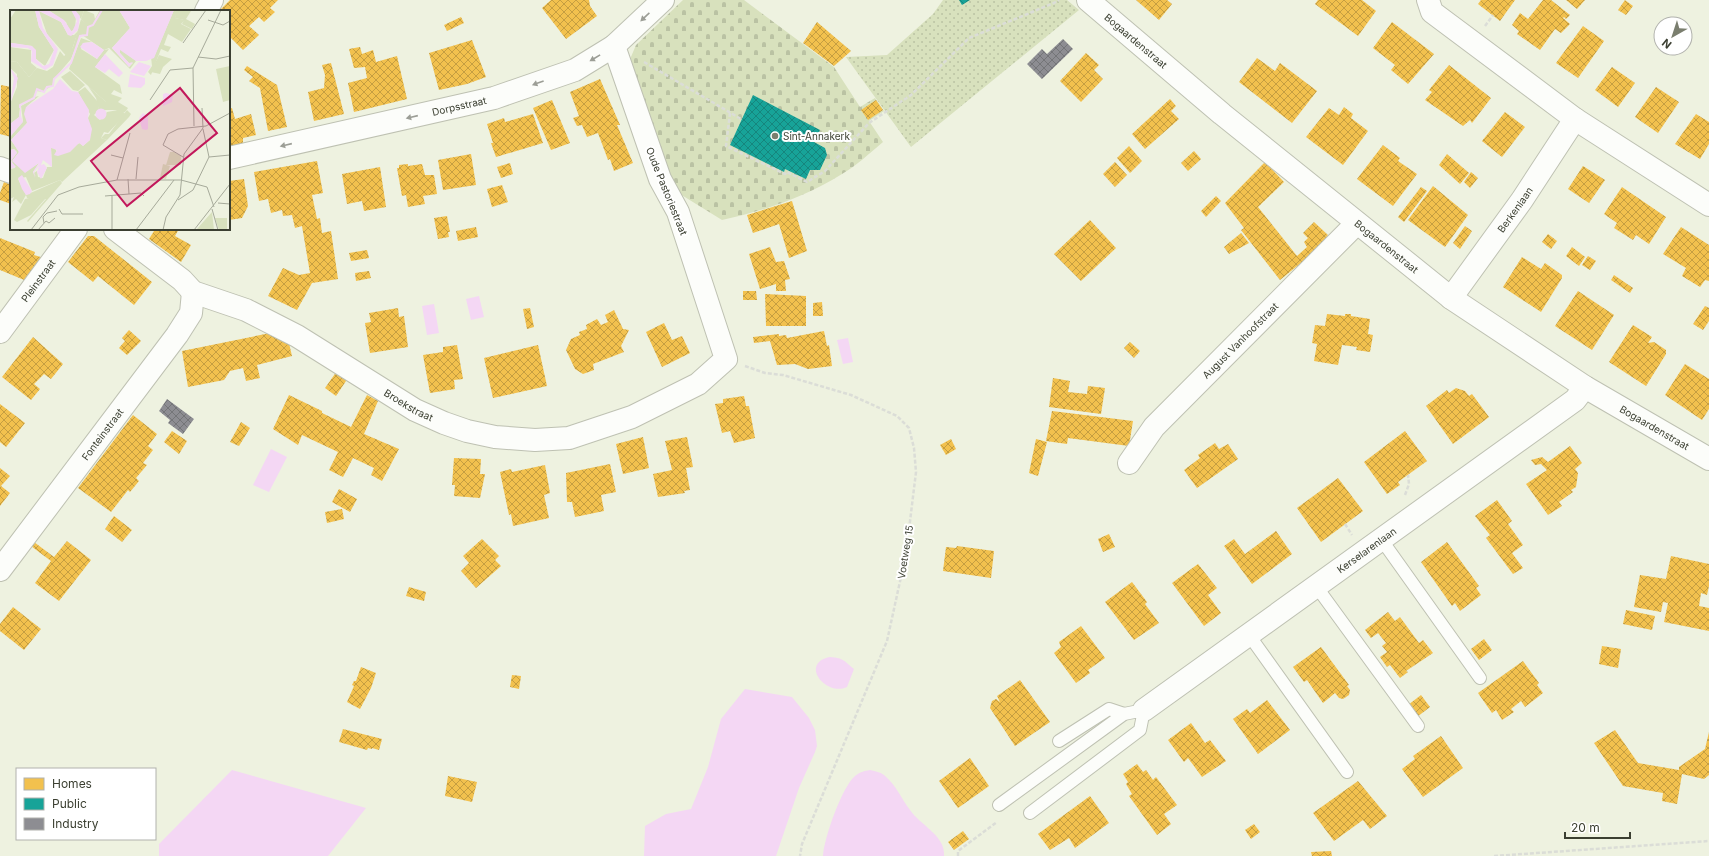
<svg xmlns="http://www.w3.org/2000/svg" width="1709" height="856" viewBox="0 0 1709 856" font-family="Inter,sans-serif">
<style>
.green{fill:url(#green-dots)}
.cemetery{fill:url(#cemetery-stones)}
.water{fill:#f4d7f4}
.homes{fill:url(#homes-cross-hatch)}
.public{fill:url(#public-cross-hatch)}
.industry{fill:url(#industry-cross-hatch)}
.lines{fill:none;stroke-linecap:round;stroke-linejoin:round}
.service-casing{stroke:#bec1b2;stroke-width:14}
.minor-casing{stroke:#bec1b2;stroke-width:24}
.path{stroke:#dbddd7;stroke-width:2.5;stroke-dasharray:4 2;stroke-linecap:butt}
.service{stroke:#fcfdfa;stroke-width:12}
.minor{stroke:#fcfdfa;stroke-width:22}
.oneway{fill:#9c9e96}
.poi-dot{fill:#7a7e6e;stroke:#fff;stroke-width:1.5}
.labels{text-anchor:middle;stroke-width:4;stroke-linejoin:round;paint-order:stroke}
.street-label{font-size:10px;fill:#3b3f31;stroke:#fff}
.poi-label{font-size:10px;fill:#3b3f31;stroke:#fff;text-anchor:start}
.inset-river{fill:none;stroke:#f4d7f4;stroke-width:2}
.inset-road{fill:none;stroke:#a6aa9a;stroke-width:1}
.view{fill:#c2185b;fill-opacity:0.15;stroke:#c2185b;stroke-width:2}
.inset-edge{fill:none;stroke:#3b3f31;stroke-width:2}
</style>
<defs>
<pattern id="green-dots" width="8" height="8" patternUnits="userSpaceOnUse"><rect width="8" height="8" fill="#d8e1bd"/><path d="M2 2h.1M6 6h.1" fill="none" stroke="#bac2a3" stroke-width="1.8" stroke-linecap="round"/></pattern>
<pattern id="cemetery-stones" width="16" height="16" patternUnits="userSpaceOnUse"><rect width="16" height="16" fill="#d8e1bd"/><path d="M2 7V4a2 2 0 0 1 4 0v3zM10 15v-3a2 2 0 0 1 4 0v3z" fill="#bac2a3"/></pattern>
<pattern id="homes-cross-hatch" width="8" height="8" patternUnits="userSpaceOnUse"><rect width="8" height="8" fill="#f2c14e"/><path d="M0 0l8 8M0 8l8-8" fill="none" stroke="#c59e41"/></pattern>
<pattern id="public-cross-hatch" width="8" height="8" patternUnits="userSpaceOnUse"><rect width="8" height="8" fill="#17a398"/><path d="M0 0l8 8M0 8l8-8" fill="none" stroke="#16867d"/></pattern>
<pattern id="industry-cross-hatch" width="8" height="8" patternUnits="userSpaceOnUse"><rect width="8" height="8" fill="#8d8d92"/><path d="M0 0l8 8M0 8l8-8" fill="none" stroke="#747578"/></pattern>
</defs>
<rect width="100%" height="100%" fill="#eef2e0"/>
<!-- green -->
<path class="green" d="M943 0H1067L1079 10 911 147 846 57 887 55 933 14Z"/>
<!-- cemetery -->
<path class="cemetery" d="M683 0H744L834 67 860 107 875 98 884 111 869 121 883 142C870 153 856 166 842 174 805 197 764 211 722 220L667 186 628 64 636 45Z"/>
<!-- water -->
<g class="water">
<path d="M479 296 484 317 471 320 466 299Z"/>
<path d="M434 304 439 333 427 335 422 306Z"/>
<path d="M848 338 853 362 843 364 837 340Z"/>
<path d="M271 449 287 457 269 492 253 485Z"/>
<path d="M830 657C844 658 844 661 854 669L847 687C826 697 799 663 830 657Z"/>
<path d="M745 689 792 697 809 718 815 730 817 746 815 752 799 788 776 856H644L645 826 666 814 691 809 708 767 721 719Z"/>
<path d="M232 770 366 808 328 856H159V844Z"/>
<path d="M870 770C874 771 880 772 884 775 896 785 901 798 910 810 920 825 946 836 944 856H823C824 838 842 787 855 776 860 772 864 771 870 770Z"/>
</g>
<!-- homes -->
<g class="homes">
<path d="M230 0H278L270 8 275 12 264 22 259 17 249 26 259 35 243 50 229 36V11H219Z"/>
<path d="M551 0H589L590 6 597 16 566 39 542 8Z"/>
<path d="M1136 0H1167L1172 4 1159 20Z"/>
<path d="M1318 0H1362L1376 11 1358 36 1315 4Z"/>
<path d="M1481 0H1515L1500 21 1478 4Z"/>
<path d="M1543 0H1551L1570 15 1566 19 1564 17 1563 18 1570 24 1561 33 1555 29 1540 50 1517 34 1519 31 1512 25 1520 13 1528 19Z"/>
<path d="M1566 0H1585L1577 9Z"/>
<path d="M1625 0 1633 6 1626 15 1618 10Z"/>
<path d="M461 17 464 23 447 31 444 25Z"/>
<path d="M817 22 851 51 834 66 803 43Z"/>
<path d="M1392 22 1434 54 1408 84 1391 70 1395 65 1373 48Z"/>
<path d="M1583 26 1604 41 1578 78 1556 63Z"/>
<path d="M472 40 486 77 467 84 439 90 429 53Z"/>
<path d="M360 47 362 54 373 50 376 62 397 56 407 99 354 112 348 83 367 78 365 67 354 68 349 49Z"/>
<path d="M1086 53 1099 65 1094 70 1103 79 1081 102 1060 81Z"/>
<path d="M1257 58 1275 71 1280 63 1317 91 1292 123 1239 82Z"/>
<path d="M331 63 344 114 314 121 308 92 324 88 325 75 322 65Z"/>
<path d="M1449 65 1491 98 1472 123 1470 120 1463 126 1425 100 1432 92 1429 90Z"/>
<path d="M247 66 277 85 287 127 268 131 260 88 249 81 253 77 244 70Z"/>
<path d="M1612 67 1635 83 1618 107 1595 90Z"/>
<path d="M600 79 620 125H617L633 163 614 171 610 159 608 160 598 133 587 137 582 125 577 126 573 118 579 116 570 92Z"/>
<path d="M1 85 11 87V137L0 134Z"/>
<path d="M1656 87 1679 102 1658 133 1635 117Z"/>
<path d="M1170 99 1176 106 1171 111 1179 119 1145 149 1132 134Z"/>
<path d="M552 100 570 143 551 150 533 108Z"/>
<path d="M876 100 883 110 868 120 861 110Z"/>
<path d="M1344 107 1353 114 1351 118 1368 131 1343 165 1306 137 1329 108 1339 115Z"/>
<path d="M232 108 235 119 251 114 256 135 243 138V143L231 146 229 109Z"/>
<path d="M1505 112 1525 127 1502 157 1482 141Z"/>
<path d="M533 114 543 143 496 157 491 143H493L487 124 504 118 505 122Z"/>
<path d="M1696 114 1709 122V144L1700 159 1675 144Z"/>
<path d="M1383 145 1400 158 1398 161 1417 174 1393 206 1357 179Z"/>
<path d="M1129 146 1142 161 1130 173 1117 158Z"/>
<path d="M1194 151 1201 159 1188 171 1181 163Z"/>
<path d="M471 154 476 185 443 190 438 160Z"/>
<path d="M1447 154 1469 173 1460 184 1439 165Z"/>
<path d="M317 161 323 193 312 195 317 219 320 218 322 233 331 231 338 279 312 283 297 310 268 296 283 268 299 275 310 273 302 226 295 228 292 215 283 216 282 210 271 213 268 199 259 201 254 172Z"/>
<path d="M1115 162 1127 175 1115 187 1103 174Z"/>
<path d="M1265 162 1284 182 1258 207 1297 256 1307 247 1304 242 1308 238 1303 233 1314 222 1328 235 1313 253 1280 280 1241 230 1244 228 1225 203Z"/>
<path d="M510 163 513 174 501 178 497 167Z"/>
<path d="M408 164V166L422 164 425 175H434L437 194 423 196 425 204 408 207 406 195 402 196 397 168H399V165Z"/>
<path d="M1583 166 1605 180 1589 203 1568 189Z"/>
<path d="M380 167 386 207 364 211 362 201 347 204 342 174Z"/>
<path d="M1471 172 1478 178 1470 188 1464 182Z"/>
<path d="M244 179 248 206 242 218 229 220V181Z"/>
<path d="M4 182 11 185V204L0 200V193Z"/>
<path d="M502 185 508 202 492 207 487 189Z"/>
<path d="M1433 186 1468 215 1445 247 1408 220Z"/>
<path d="M1421 187 1427 191 1404 222 1398 217Z"/>
<path d="M1622 187 1666 217 1649 244 1636 235 1633 240 1614 228 1617 223 1604 214Z"/>
<path d="M1216 196 1221 201 1206 217 1201 211Z"/>
<path d="M792 201 807 251 789 258 779 224 753 233 747 215Z"/>
<path d="M447 216 450 232H448L449 237 438 239 434 218Z"/>
<path d="M1090 220 1116 248 1081 281 1054 254Z"/>
<path d="M1465 226 1472 231 1460 249 1453 243Z"/>
<path d="M476 227 478 237 458 241 456 231Z"/>
<path d="M1681 227 1709 245V281L1705 280 1700 287 1682 276 1686 268 1663 254Z"/>
<path d="M153 229H179L175 236 191 245 181 262 149 239 154 231Z"/>
<path d="M1241 233 1249 243 1229 254 1224 247Z"/>
<path d="M1548 234 1557 241 1551 249 1542 242Z"/>
<path d="M88 236H94L152 282 134 305 98 276 93 282 68 262Z"/>
<path d="M0 238 35 252 34 255 44 258 29 282 0 270Z"/>
<path d="M770 247 776 262 784 261 790 279 785 280 786 291H776V284L760 289 749 254Z"/>
<path d="M1572 247 1585 257 1579 266 1566 256Z"/>
<path d="M367 250 369 258 351 261 349 253Z"/>
<path d="M1588 256 1596 261 1590 270 1582 265Z"/>
<path d="M1522 257 1541 269 1545 263 1562 275V278L1541 312 1503 287Z"/>
<path d="M369 271 371 278 356 281 355 273Z"/>
<path d="M1614 275 1633 288 1630 293 1611 280Z"/>
<path d="M743 291H756L757 300H743Z"/>
<path d="M1578 291 1614 315 1592 350 1555 326Z"/>
<path d="M765 294 806 296V326H766Z"/>
<path d="M822 302 823 316H813V303Z"/>
<path d="M1705 306 1709 308V321L1703 330 1693 324Z"/>
<path d="M398 308 399 317 404 316 408 347 370 353 365 323 371 322 369 313Z"/>
<path d="M530 308 534 327 527 329 523 309Z"/>
<path d="M614 310 623 329 629 330 621 346 624 352 593 364 594 370 583 374 575 369 566 350 571 339 580 335 579 332 587 329 586 325 597 319 601 325 608 322 605 315Z"/>
<path d="M1327 314 1345 316V314H1351V316L1370 319 1368 334 1373 335 1370 352 1356 350 1357 347 1342 345 1338 365 1314 361 1317 344 1312 343 1315 325 1325 326Z"/>
<path d="M664 323 672 340 682 336 690 353 662 367 646 332Z"/>
<path d="M1633 325 1652 337 1648 343 1654 342 1666 350V354L1646 386 1609 362Z"/>
<path d="M129 330 141 341 127 355 119 348 125 341 122 338Z"/>
<path d="M824 331 827 346 829 345 832 366 808 369 795 364 777 365 770 341 754 343 753 337 779 334V336L786 335 787 338Z"/>
<path d="M275 332 288 339 292 356 257 365 260 378 246 381 243 368 230 371 224 380 188 387 182 351Z"/>
<path d="M33 337 63 364 51 379 44 374 34 384 40 389 31 400 2 377Z"/>
<path d="M1130 342 1140 351 1134 358 1124 348Z"/>
<path d="M457 345 463 379 454 380 455 389 430 393 423 355 443 352V347Z"/>
<path d="M538 345 547 386 493 398 484 358Z"/>
<path d="M1685 364 1709 379V409L1702 420 1665 395Z"/>
<path d="M337 371 348 378 336 396 325 388Z"/>
<path d="M1053 378 1070 381 1068 392 1087 394 1088 386 1105 388 1101 414 1049 407Z"/>
<path d="M1456 388 1465 391 1469 396 1472 394 1489 417 1453 444 1426 406 1447 390 1449 393Z"/>
<path d="M289 395 322 411V413L351 427 367 395 378 401 364 434 399 449 382 481 371 475 374 468 353 458 343 477 329 470 338 452 302 435 298 445 273 429Z"/>
<path d="M744 396 746 406H749L755 438 734 443 730 431 722 433 715 404 723 403V399Z"/>
<path d="M0 404 25 423 6 447 0 442Z"/>
<path d="M1052 411 1133 421 1129 446 1068 438 1067 444 1046 441Z"/>
<path d="M133 415 157 434 148 446 153 450 143 463 147 465 136 478 139 481 130 492 128 490 111 512 78 488Z"/>
<path d="M241 422 250 428 239 446 230 442Z"/>
<path d="M172 431 187 441 179 454 164 442Z"/>
<path d="M1405 431 1427 461 1398 482 1400 485 1387 494 1364 462Z"/>
<path d="M643 437 649 468 623 474 616 444Z"/>
<path d="M687 437 693 467 686 468 690 490 684 491 685 493 658 497 653 474 672 470 665 441Z"/>
<path d="M951 439 956 449 946 455 940 445Z"/>
<path d="M1036 439 1047 442 1038 476 1029 473Z"/>
<path d="M1215 443 1219 449 1228 444 1238 459 1197 488 1184 470 1200 458 1198 455Z"/>
<path d="M1570 446 1582 463 1575 469 1578 473 1576 487 1571 490 1573 492 1559 502 1562 506 1548 515 1526 484 1547 470 1541 464 1535 465 1531 460 1542 457 1548 462Z"/>
<path d="M454 458 481 459 480 474H485L480 498 454 496 455 485H452Z"/>
<path d="M610 464 616 492 601 495 604 511 575 517 572 502H567L566 473Z"/>
<path d="M545 465 550 493 544 495 549 518 513 526 511 514 509 515 500 472 511 469 512 472Z"/>
<path d="M0 468 10 476 1 486 10 493 0 506Z"/>
<path d="M1338 478 1363 511 1321 542 1297 508Z"/>
<path d="M339 489 357 499 350 512 332 502Z"/>
<path d="M1497 500 1512 521 1508 524 1523 545 1512 553 1523 568 1513 574 1486 538 1490 535 1475 516Z"/>
<path d="M342 509 344 519 327 523 325 512Z"/>
<path d="M114 516 132 530 122 542 105 529Z"/>
<path d="M1276 531 1292 554 1252 584 1224 546 1234 539 1245 554Z"/>
<path d="M1109 534 1115 547 1103 552 1098 539Z"/>
<path d="M482 539 499 556 495 560 501 566 476 588 461 571 469 563 463 556Z"/>
<path d="M67 541 91 560 59 601 35 583 51 561 31 546 34 542 54 557Z"/>
<path d="M1447 542 1479 586 1476 588 1481 595 1460 611 1455 603 1452 606 1421 562Z"/>
<path d="M957 546 994 551 991 578 943 571 946 547 956 548Z"/>
<path d="M1671 556 1709 564V586L1707 595 1701 593 1699 606 1709 608V631L1664 622 1668 603 1663 602 1661 612 1634 607 1640 575 1666 579Z"/>
<path d="M1198 564 1217 588 1208 595 1221 613 1204 626 1172 583Z"/>
<path d="M1132 582 1147 602 1145 604 1159 623 1134 640 1105 602Z"/>
<path d="M409 587 426 592 424 601 406 596Z"/>
<path d="M13 607 41 629 24 650 0 631V624Z"/>
<path d="M1626 610 1655 616 1652 630 1623 624Z"/>
<path d="M1388 612 1395 621 1400 617 1419 643 1423 640 1433 653 1406 671 1408 672 1400 678 1390 665 1387 667 1380 657 1387 652 1382 646 1386 643 1378 633 1371 638 1365 630Z"/>
<path d="M1081 626 1105 658 1088 670 1090 673 1076 683 1054 653 1061 647 1059 642Z"/>
<path d="M1484 639 1492 650 1479 660 1471 649Z"/>
<path d="M1602 646 1621 649 1618 668 1599 664Z"/>
<path d="M1321 647 1349 685 1347 686 1350 690 1349 695 1343 699 1339 698 1335 693 1323 703 1307 680 1304 682 1293 667Z"/>
<path d="M1523 661 1539 683 1537 685 1543 693 1525 707 1521 701 1511 709 1514 712 1502 720 1496 710 1492 713 1478 693Z"/>
<path d="M361 667 376 673 371 688 360 709 347 702 354 686 352 685 354 681H356Z"/>
<path d="M512 675 521 676 519 689 510 687Z"/>
<path d="M1020 680 1050 722 1015 746 990 708 992 701 996 699 1000 702 997 696Z"/>
<path d="M1421 695 1430 707 1417 717 1408 705Z"/>
<path d="M1267 700 1290 730 1258 754 1233 719 1247 709 1250 713Z"/>
<path d="M1191 723 1205 743 1210 740 1226 761 1202 777 1188 758 1184 762 1168 740Z"/>
<path d="M343 729 382 739 379 750 372 748V749L368 748 367 750 339 742Z"/>
<path d="M1615 730 1638 763 1679 770V767L1705 749 1709 732V775L1704 779 1682 774 1677 804 1662 801 1663 793 1623 786 1594 743Z"/>
<path d="M1441 736 1463 768 1423 797 1402 769 1415 759 1413 756Z"/>
<path d="M970 758 989 786 958 808 939 781Z"/>
<path d="M1137 764 1143 772 1146 770 1153 780 1156 777 1177 805 1164 814 1171 824 1157 835 1129 796 1132 794 1126 784 1128 782 1123 774Z"/>
<path d="M448 776 477 782 472 802 445 796Z"/>
<path d="M1358 781 1387 816 1370 829 1363 820 1334 841 1313 813Z"/>
<path d="M1090 796 1109 823 1075 848 1069 838 1050 850 1038 834Z"/>
<path d="M1254 824 1260 832 1251 839 1245 830Z"/>
<path d="M963 831 969 839 954 850 948 842Z"/>
<path d="M1331 851 1332 856H1312L1311 852Z"/>
</g>
<!-- public -->
<g class="public">
<path d="M959 0H970L962 5Z"/>
<path d="M753 95 820 130 814 142 825 148 827 155 820 170H810L806 179 785 169 784 172 730 145Z"/>
</g>
<!-- industry -->
<g class="industry">
<path d="M1063 39 1073 49 1042 79 1027 64 1042 49 1047 54Z"/>
<path d="M167 399 194 419 183 434 168 423 170 420 159 411Z"/>
</g>
<g class="lines">
<defs>
<g id="service">
<path d="M1381 539 1480 678"/>
<path d="M1316 586 1418 726"/>
<path d="M1249 635 1347 772"/>
<path d="M1059 741 1109 709 1124 714"/>
<path d="M999 805 1124 714 1144 710 1140 730 1030 813"/>
</g>
<g id="minor">
<path id="s1" d="M1088 0 1222 114 1451 298 1585 387 1709 459"/>
<path d="M1428 0 1432 12 1575 119 1709 205"/>
<path d="M206 11 212 0"/>
<path id="s2" d="M229 158 494 98 575 70 614 46 663 0"/>
<path d="M0 168 11 172"/>
<path id="s3" d="M115 229 182 280 193 292 246 310 297 336 415 410 444 423 467 431 495 437 535 440 569 438 632 417 698 384 726 359 678 212 660 179 614 46"/>
<path id="s4" d="M1451 298 1522 200 1575 119"/>
<path id="s5" d="M0 332 76 229"/>
<path id="s6" d="M1129 463 1154 427 1357 223"/>
<path id="s7" d="M0 570 177 335 191 313 193 292"/>
<path id="s8" d="M1144 710 1575 400 1585 387"/>
</g>
</defs>
<!-- service casing -->
<use href="#service" class="service-casing"/>
<!-- minor casing -->
<use href="#minor" class="minor-casing"/>
<!-- path -->
<g class="path">
<path d="M1485 26 1493 15"/>
<path d="M644 62 741 119"/>
<path d="M730 113 726 146 785 174 787 172 807 182 825 171 869 123 911 95 969 38 1054 3 1059 0"/>
<path d="M745 366 765 373 783 375 851 395 897 416 909 428 914 448 916 472 906 554 887 641 802 844 800 856"/>
<path d="M1405 495 1409 484 1408 475"/>
<path d="M1345 524 1352 535"/>
<path d="M958 856V851L997 822"/>
<path d="M1494 856 1709 841"/>
</g>
<!-- service -->
<use href="#service" class="service"/>
<!-- minor -->
<use href="#minor" class="minor"/>
</g>
<!-- one-way arrows -->
<defs><path id="oneway-solid" d="M-6-.8H1V-3.2L6.5 0L1 3.2V.8H-6Z"/></defs>
<g class="oneway">
<use href="#oneway-solid" transform="translate(645 17) rotate(137)"/>
<use href="#oneway-solid" transform="translate(595 58) rotate(149)"/>
<use href="#oneway-solid" transform="translate(538 83) rotate(160)"/>
<use href="#oneway-solid" transform="translate(412 117) rotate(167)"/>
<use href="#oneway-solid" transform="translate(286 145) rotate(167)"/>
</g>
<!-- markers -->
<circle class="poi-dot" cx="775" cy="136" r="4"/>
<g class="labels">
<!-- street labels -->
<g class="street-label">
<text dy="4" stroke="none"><textPath href="#s1" startOffset="63">Bogaardenstraat</textPath></text>
<text dy="4" stroke="none"><textPath href="#s2" startOffset="236">Dorpsstraat</textPath></text>
<text transform="translate(667 191) rotate(68)" y="4">Oude Pastoriestraat</text>
<text dy="4" stroke="none"><textPath href="#s4" startOffset="109">Berkenlaan</textPath></text>
<text dy="4" stroke="none"><textPath href="#s1" startOffset="387">Bogaardenstraat</textPath></text>
<text dy="4" stroke="none"><textPath href="#s5" startOffset="64">Pleinstraat</textPath></text>
<text dy="4" stroke="none"><textPath href="#s6" startOffset="166">August Vanhoofstraat</textPath></text>
<text dy="4" stroke="none"><textPath href="#s3" startOffset="345">Broekstraat</textPath></text>
<text dy="4" stroke="none"><textPath href="#s1" startOffset="711">Bogaardenstraat</textPath></text>
<text dy="4" stroke="none"><textPath href="#s7" startOffset="170">Fonteinstraat</textPath></text>
<text dy="4" stroke="none"><textPath href="#s8" startOffset="274">Kerselarenlaan</textPath></text>
<text transform="translate(905 552) rotate(-81)" y="4">Voetweg 15</text>
</g>
<!-- poi labels -->
<g class="poi-label">
<text x="783" y="140">Sint-Annakerk</text>
</g>
</g>
<!-- overview -->
<g transform="translate(10 10)">
<rect width="220" height="220" fill="#eef2e0"/>
<path d="M6 0H25L29 17 44 40 35 56 25 48 22 36 0 33V9ZM38 0H61L66 7 65 19 60 22 56 12ZM65 0H74L71 9 78 16 76 22 70 26 61 49 44 69 42 76 33 81 27 79 22 89 10 95 9 107 0 114V94L7 77V64L0 58V51L7 52 19 67 27 58 37 61 43 57 50 41 54 46 60 42 63 37 71 9ZM166 0 181 1 176 9 185 14 182 19 172 14 174 10 165 8ZM71 28 82 32 73 33 71 39 87 49 94 40 99 39 85 57 110 75 112 84 104 80 101 84 112 88 108 92 118 98 115 102 111 104 95 91 59 59ZM149 45 162 49 153 57 150 64 141 62ZM153 154 160 156 156 169 150 168ZM23 187 36 188 21 205 7 212 4 210 15 189ZM202 202 204 220H188L187 219ZM205 208H217V220H209Z" fill="#d8e1bd"/>
<path d="M164 0 167 2 165 8 175 10 171 14 181 19 172 32 158 24 154 35 161 37 158 42 151 39 141 65 138 62 142 56 141 47H144ZM0 37 21 40V53L27 58 19 67 7 52 0 51ZM220 56V90L213 92 206 59ZM78 76 95 91 106 96 108 100H89L86 88ZM117 100 121 104 119 107 97 130 91 128 95 124H99ZM50 170 52 173 18 212 17 211 36 189 17 188 16 185Z" fill="#d8e1bd"/>
<path d="M74 0 84 4 85 9 90 0H109L120 18 102 38 119 57 123 53H119L110 43V39L126 51 120 59 99 38 94 40 72 25 77 16 71 9ZM29 1 51 12 58 25H64L68 21 59 49 37 24ZM60 61 75 75 68 81 63 80 51 67ZM44 69 43 76 37 77 34 82 26 81 25 87 29 86 17 96V113L1 130 9 142 3 150 4 152 15 162 29 153 23 162 26 167 24 163 27 161 28 167 33 168 37 157H42L41 138H45L47 143 70 133 73 136 80 130 78 108 80 104 68 82 75 77 88 92 89 100 84 105 90 110 97 102 108 100 116 104 98 123 94 122 91 128 97 130 52 172 50 170 22 181 16 167 8 169 16 185 11 194 6 189 2 192 4 187 0 189V159L5 158 1 150 7 142 4 139 0 140V127L13 111 11 96 20 91 17 90 22 89 26 80 27 79 33 81 37 77 42 76Z" fill="#d8e1bd"/>
<path d="M160 142H164L171 146V155H156Z" fill="#d8e1bd"/>
<path d="M25 0H38L54 10 62 22 67 11 61 0H65L70 6 68 20 61 26 58 25 51 12 29 1 33 18 48 39 43 55 35 60 21 51 22 41 18 38 0 37V33H3L22 36 26 40V49L33 56 39 54 44 40 29 17ZM109 0H164L144 48 136 51H126L110 40V43L119 53 123 52 119 57 102 38 120 18ZM82 32 94 40 87 49 70 37 73 33ZM95 44 113 63 109 67 99 59 95 63 85 57ZM129 52 141 56 134 66 120 62ZM0 58 8 68 0 94 4 68ZM120 64 135 68V74L131 78 118 77ZM50 69 62 81 68 82 79 100 78 108 82 119 80 130 73 136 69 133 60 142 48 146 44 145 47 140 41 138 42 157 33 150 31 155 34 154 37 158 31 169 27 162 29 156 24 162 25 168 23 162 29 153 15 163 2 151 9 142 1 130 17 113 14 104 16 97 43 79ZM156 83 163 85 162 92 153 96V84ZM11 94V106L13 112 0 127V114L9 107ZM85.5 104a5.5 5.5 0 1 1 11 0a5.5 5.5 0 1 1-11 0ZM133 103 138 107V119L136 120 132 119 129 108ZM4 139 7 143 1 151 6 157 0 159V140ZM12 165 22 181 20 184 16 185 12 179 8 168Z" fill="#f4d7f4"/>
<path class="inset-river" d="M10 98V95L24 88 27 79 34 82 37 77 43 76 44 69 61 53 70 26 77 25 78 17 83 15 92 0"/>
<path class="inset-road" d="M198 10 213 15 220 11M173 33 196 0M188 47 206 49 220 46M140 90 160 60 183 58M184 116 183 58 211 0M101 145 113 148M173 147 153 135 158 124 168 119 196 116 220 103M199 147 220 145M118 169 119 184M126 169 128 147M107 170 120 123M95 186 131 183 134 186M102 186V220M168 190 183 180 199 147 193 119M208 193 220 194M49 199 52 204H73M202 199 208 220M34 213 33 207 37 203 47 201M21 220 48 185 69 177 107 170H171L197 177 204 197M28 220 36 211 39 213 45 208M126 220 164 170M153 220 156 207 170 185 174 144 193 118 192 98M184 220 220 174"/>
<path class="view" d="M170 78 207 123 117 196 81 151Z"/>
<rect width="220" height="220" class="inset-edge"/>
</g>
<!-- legend -->
<rect x="16" y="768" width="140" height="72" fill="#ffffff" stroke="#b1b2ad"/>
<rect x="24" y="778" width="20" height="12" fill="#f2c14e" stroke="#b1b2ad"/>
<text x="52" y="788" font-size="12" fill="#3b3f31">Homes</text>
<rect x="24" y="798" width="20" height="12" fill="#17a398" stroke="#b1b2ad"/>
<text x="52" y="808" font-size="12" fill="#3b3f31">Public</text>
<rect x="24" y="818" width="20" height="12" fill="#8d8d92" stroke="#b1b2ad"/>
<text x="52" y="828" font-size="12" fill="#3b3f31">Industry</text>
<!-- north arrow -->
<g transform="translate(1673 36) rotate(219)"><circle r="19" fill="#ffffff" stroke="#b1b2ad"/>
<path d="M0-3L7 15L0 10L-7 15Z" fill="#7a7e6e"/>
<text y="-6" font-size="11" font-weight="bold" text-anchor="middle" fill="#3b3f31">N</text>
</g>
<!-- scale -->
<path d="M1565 832v6h65v-6" fill="none" stroke="#3b3f31" stroke-width="2"/>
<text x="1571" y="832" font-size="12" fill="#3b3f31" stroke="#ffffff" stroke-width="3" paint-order="stroke">20 m</text>
</svg>
